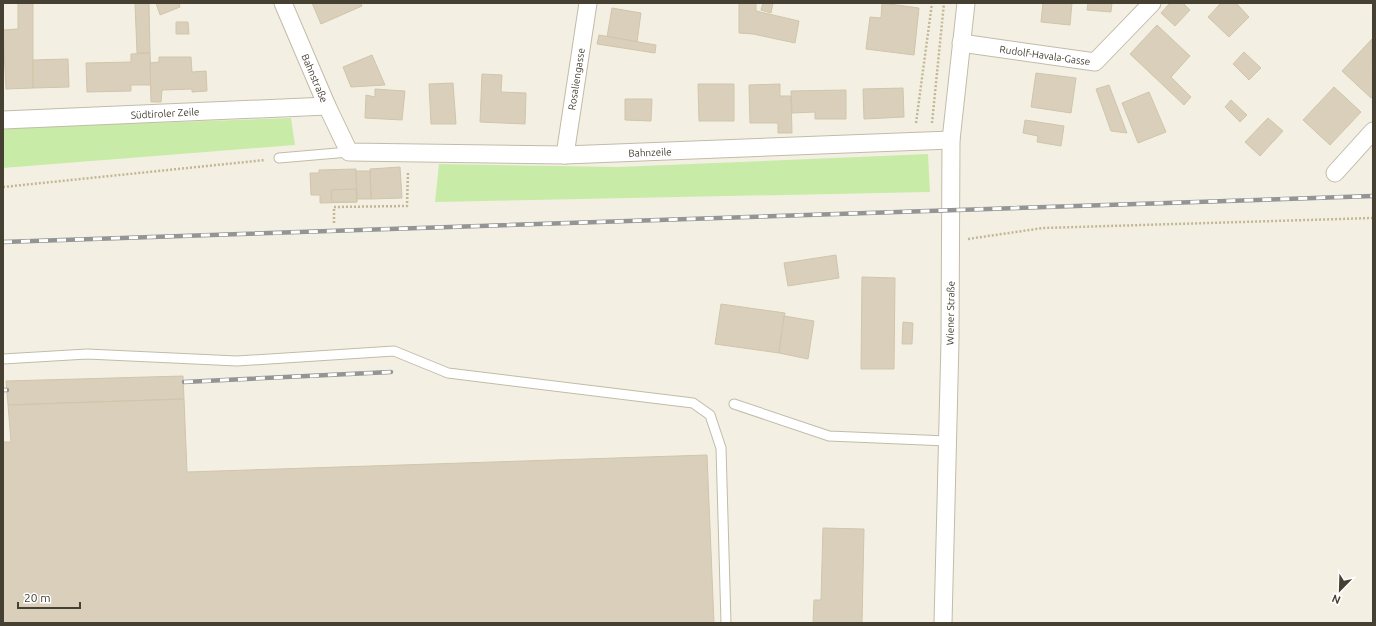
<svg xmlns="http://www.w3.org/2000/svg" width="1376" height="626" viewBox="0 0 1376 626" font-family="Ubuntu,sans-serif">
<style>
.green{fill:#c8eca8}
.building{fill:#d9cfba;stroke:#d1c5aa}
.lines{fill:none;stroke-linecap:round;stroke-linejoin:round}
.service-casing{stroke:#c2bba8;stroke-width:11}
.minor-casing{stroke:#c2bba8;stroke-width:19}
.path{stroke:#c3b695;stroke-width:2.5;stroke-dasharray:2 2;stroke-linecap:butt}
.service{stroke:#fff;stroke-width:9}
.minor{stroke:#fff;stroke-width:17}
.rail-casing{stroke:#949494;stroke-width:4.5}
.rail{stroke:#fff;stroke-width:3;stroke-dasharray:9;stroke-linecap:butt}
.labels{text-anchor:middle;stroke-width:4;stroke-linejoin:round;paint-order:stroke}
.street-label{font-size:10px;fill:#464033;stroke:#fff}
</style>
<rect width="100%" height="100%" fill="#f3f0e3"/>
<!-- green -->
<g class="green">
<path d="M291 118 295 145 3 168V128Z"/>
<path d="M928 154 930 192 435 202 439 164 618 167Z"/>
</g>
<!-- building -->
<g class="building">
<path d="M18 3H33V88L6 89 3 30 18 29Z"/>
<path d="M135 3H149L150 53H137Z"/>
<path d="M156 3H179L180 7 160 15Z"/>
<path d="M312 3H361L362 6 321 24Z"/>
<path d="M739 3H756V11L799 21 795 43 753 34 739 33Z"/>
<path d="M763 3H773L771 13 761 10Z"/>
<path d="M882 3 919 8 914 55 866 49 870 17 881 18Z"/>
<path d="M1043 3H1072L1070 25 1041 22Z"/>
<path d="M1088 3H1112L1111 12 1087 10Z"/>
<path d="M1170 3H1183L1190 10 1175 26 1161 13Z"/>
<path d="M1221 3H1236L1249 17 1229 37 1208 17Z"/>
<path d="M612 8 641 13 637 42 607 37Z"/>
<path d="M176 22H188L189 34H176Z"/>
<path d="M1157 25 1190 56 1171 77 1191 97 1184 105 1130 54Z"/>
<path d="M599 35 656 45 655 53 597 44Z"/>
<path d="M1372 39 1373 97 1371 98 1342 71Z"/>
<path d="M1244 52 1261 68 1249 80 1233 64Z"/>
<path d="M150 53 151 85H131V91L87 92 86 63 131 62V54Z"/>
<path d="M372 55 385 85 351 87 343 67Z"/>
<path d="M159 57H191L192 72 206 71 207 91 192 92V89L162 90 161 102H151L150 63 159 62Z"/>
<path d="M68 59 69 87 33 88V60Z"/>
<path d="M1036 73 1076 78 1071 113 1031 107Z"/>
<path d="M482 74 502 75 501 92 526 93 525 124 480 122Z"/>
<path d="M453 83 456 124H431L429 84Z"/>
<path d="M698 84H734V121H699Z"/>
<path d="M780 84V96H791L792 133H778V123H750L749 85Z"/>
<path d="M1109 85 1127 133 1111 131 1096 89Z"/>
<path d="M1334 87 1361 112 1330 145 1303 120Z"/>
<path d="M903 88 904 117 864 119 863 89Z"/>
<path d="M375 89 405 91 402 120 365 118 366 95 375 97Z"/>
<path d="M846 90V119H815V112L792 113 791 91Z"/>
<path d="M1149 92 1166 132 1138 143 1122 103Z"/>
<path d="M625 99H652L651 121 625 120Z"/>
<path d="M1231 100 1247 115 1240 122 1225 107Z"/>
<path d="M1268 118 1283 131 1260 156 1245 142Z"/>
<path d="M1025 120 1064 126 1061 146 1037 142 1038 136 1023 133Z"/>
<path d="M400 167 402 198 371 199 370 169Z"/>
<path d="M356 169 357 202 320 203V195H311L310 173H319V170Z"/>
<path d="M356 171H370L371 199H357Z"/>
<path d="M356 189 357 202H332L331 190Z"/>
<path d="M836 255 839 278 788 286 784 263Z"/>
<path d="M862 277 895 278 894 369H861Z"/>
<path d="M721 304 785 313 779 353 715 344Z"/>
<path d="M784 316 814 321 808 359 779 353Z"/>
<path d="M903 322 913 323 912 344H902Z"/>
<path d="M183 376 184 399 8 405 6 381Z"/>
<path d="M184 399 187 472 707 455 714 623H3V442H11L8 405Z"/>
<path d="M823 528 864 529 862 623H813L814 600H821Z"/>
</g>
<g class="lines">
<defs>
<g id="service">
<path d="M279 158 349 152"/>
<path d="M3 359 87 354 237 361 394 351 448 373 693 403 710 415 721 448 726 623"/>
<path d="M734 404 829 436 947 441"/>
</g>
<g id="minor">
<path d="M283 3 327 106 349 152 565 155 951 140"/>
<path d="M961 43 1095 62 1152 3"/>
<path d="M3 120 327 106"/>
<path d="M565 155 588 3"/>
<path d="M1335 173 1373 131"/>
<path d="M943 623 950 341 951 140 966 3"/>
</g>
</defs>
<!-- service casing -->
<use href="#service" class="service-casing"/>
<!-- minor casing -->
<use href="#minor" class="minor-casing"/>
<!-- path -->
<g class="path">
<path d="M916 123 932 3"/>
<path d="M932 123 944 3"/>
<path d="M3 187 265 160"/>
<path d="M334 223V207L407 206 408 171"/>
<path d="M968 239 1043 228 1373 218"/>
</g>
<!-- service -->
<use href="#service" class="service"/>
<!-- minor -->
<use href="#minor" class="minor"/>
<defs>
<g id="rail">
<path d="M3 242 1373 196"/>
<path d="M184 382 391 372"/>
<path d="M3 390H7"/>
</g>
</defs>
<!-- rail casing -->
<use href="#rail" class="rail-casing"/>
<!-- rail -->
<use href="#rail" class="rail"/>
</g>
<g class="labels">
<!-- street labels -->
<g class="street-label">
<text transform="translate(1045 55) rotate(8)" y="4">Rudolf-Havala-Gasse</text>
<text transform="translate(315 78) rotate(67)" y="4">Bahnstraße</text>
<text transform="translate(576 79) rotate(-81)" y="4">Rosaliengasse</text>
<text transform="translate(165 113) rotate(-3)" y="4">Südtiroler Zeile</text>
<text transform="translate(650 152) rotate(-2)" y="4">Bahnzeile</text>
<text transform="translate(950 313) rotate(-89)" y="4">Wiener Straße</text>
</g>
</g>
<!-- border -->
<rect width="1376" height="626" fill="none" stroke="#464033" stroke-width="8"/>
<!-- north arrow -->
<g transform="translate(1340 590) rotate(203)" stroke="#ffffff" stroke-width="3" paint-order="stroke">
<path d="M0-3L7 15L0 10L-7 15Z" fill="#464033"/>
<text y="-6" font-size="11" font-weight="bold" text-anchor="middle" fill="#464033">N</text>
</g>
<!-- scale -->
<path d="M18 602v6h62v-6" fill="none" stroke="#464033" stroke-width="2"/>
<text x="24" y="602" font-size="12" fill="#464033" stroke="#ffffff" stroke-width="3" paint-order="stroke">20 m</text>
</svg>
